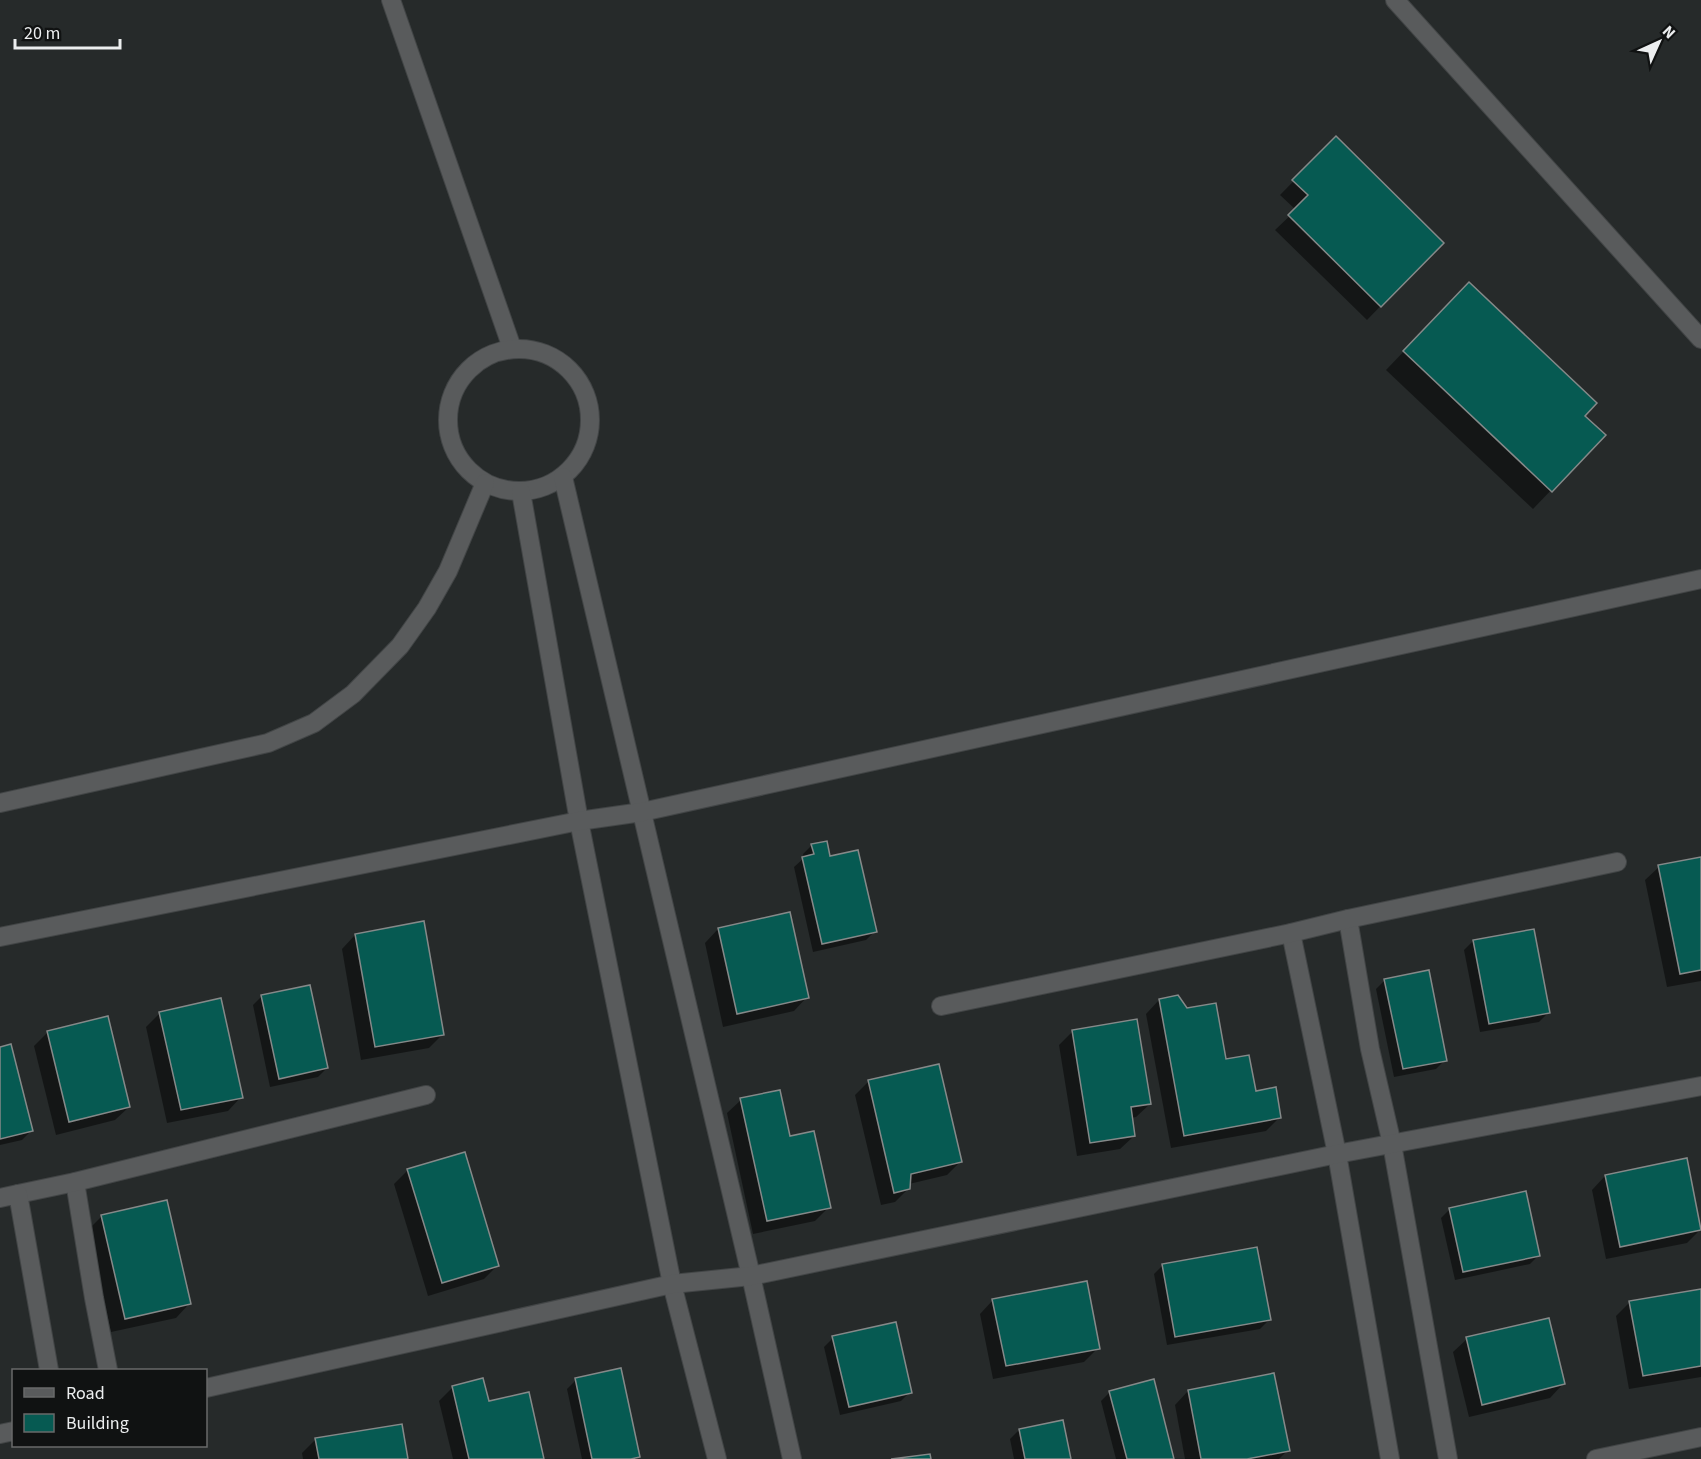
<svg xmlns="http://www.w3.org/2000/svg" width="1701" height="1459" viewBox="0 0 1701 1459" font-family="'Source Sans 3',sans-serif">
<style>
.shadow{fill:#0007}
.building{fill:#065a52;stroke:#858989;stroke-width:1.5}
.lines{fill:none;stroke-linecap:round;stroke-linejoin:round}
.minor-casing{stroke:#424546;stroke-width:20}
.minor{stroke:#595b5c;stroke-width:18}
</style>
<rect width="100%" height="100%" fill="#262a2a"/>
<!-- shadow -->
<g class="shadow">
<path d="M1336 138 1442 243 1367 320 1275 230 1296 210 1280 195Z"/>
<path d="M1451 302 1604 435 1533 509 1386 370Z"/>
<path d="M812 845 829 858 875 931 866 940 813 952 794 867 804 858 803 854Z"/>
<path d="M1701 859V981L1667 987 1645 880 1659 867Z"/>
<path d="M718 929 807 997 794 1011 723 1027 705 943Z"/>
<path d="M355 935 443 1034 429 1048 361 1060 342 949Z"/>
<path d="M1473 941 1548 1013 1539 1022 1480 1032 1464 950Z"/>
<path d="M1385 980 1445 1060 1436 1069 1394 1077 1376 989Z"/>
<path d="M262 996 327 1068 318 1077 270 1087 253 1005Z"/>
<path d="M1159 1000 1225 1060 1280 1117 1266 1131 1171 1148 1146 1014Z"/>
<path d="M160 1013 241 1097 228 1111 167 1123 146 1027Z"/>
<path d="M1073 1031 1150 1104 1136 1117 1131 1118 1134 1136 1120 1149 1077 1156 1059 1045Z"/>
<path d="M48 1032 129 1107 115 1120 56 1135 34 1046Z"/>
<path d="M0 1048 31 1131 22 1140 0 1145Z"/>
<path d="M869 1081 961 1161 947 1175 909 1184V1188L895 1202 881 1205 855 1095Z"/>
<path d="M741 1100 789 1138 829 1207 815 1221 753 1234 727 1113Z"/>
<path d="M408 1170 498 1265 484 1279 428 1296 394 1184Z"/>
<path d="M1605 1176 1701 1229 1687 1243 1606 1259 1592 1190Z"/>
<path d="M1450 1209 1539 1255 1530 1264 1455 1280 1441 1218Z"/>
<path d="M101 1217 189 1304 176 1318 111 1332 88 1230Z"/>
<path d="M1163 1265 1269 1320 1260 1329 1167 1345 1154 1274Z"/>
<path d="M1701 1290V1377L1629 1389 1616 1316 1630 1302Z"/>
<path d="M993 1300 1098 1348 1084 1362 993 1379 980 1314Z"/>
<path d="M833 1338 910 1392 901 1401 840 1415 824 1347Z"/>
<path d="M1467 1339 1563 1384 1550 1398 1469 1417 1453 1352Z"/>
<path d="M576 1380 639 1457 636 1459H582L567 1389Z"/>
<path d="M453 1387 488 1403 542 1459H453L439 1401Z"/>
<path d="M1188 1391 1288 1450 1279 1459H1185L1175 1405Z"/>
<path d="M1110 1392 1172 1459H1116L1101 1401Z"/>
<path d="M1019 1430 1069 1459H1014L1010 1439Z"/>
<path d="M316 1439 407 1459H303L302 1453Z"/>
</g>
<!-- building -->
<g class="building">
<path d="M1336 136 1444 243 1381 307 1288 215 1308 195 1292 180Z"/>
<path d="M1469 282 1597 403 1585 416 1606 435 1552 492 1403 351Z"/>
<path d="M827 841 830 856 858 850 877 932 822 944 802 857 814 854 811 844Z"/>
<path d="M1701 857V970L1680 974 1658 865Z"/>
<path d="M790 912 809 998 737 1014 718 928Z"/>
<path d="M424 921 444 1035 375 1047 355 934Z"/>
<path d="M1534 929 1550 1013 1489 1024 1473 940Z"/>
<path d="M1429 970 1447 1061 1403 1069 1384 979Z"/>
<path d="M310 985 328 1068 279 1079 261 995Z"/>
<path d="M1178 995 1187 1008 1216 1003 1226 1059 1249 1055 1256 1091 1276 1087 1281 1118 1184 1136 1159 999Z"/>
<path d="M221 998 243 1098 181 1110 159 1012Z"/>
<path d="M108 1016 130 1107 69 1122 47 1031Z"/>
<path d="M1137 1019 1151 1104 1131 1107 1135 1136 1090 1143 1072 1030Z"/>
<path d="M11 1044 33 1131 0 1139V1047Z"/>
<path d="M939 1064 962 1162 911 1174 910 1189 894 1193 868 1080Z"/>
<path d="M780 1090 790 1136 814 1131 831 1208 767 1221 740 1098Z"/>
<path d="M465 1152 499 1266 442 1283 407 1169Z"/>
<path d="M1687 1158 1701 1230 1620 1247 1605 1175Z"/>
<path d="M1526 1191 1540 1256 1463 1272 1449 1208Z"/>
<path d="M167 1200 191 1304 125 1319 101 1215Z"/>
<path d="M1257 1247 1271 1320 1175 1337 1162 1264Z"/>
<path d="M1087 1281 1100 1349 1006 1366 992 1299Z"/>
<path d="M1701 1289V1366L1643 1376 1629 1301Z"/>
<path d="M1549 1318 1565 1384 1482 1405 1466 1337Z"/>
<path d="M896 1322 912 1393 849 1407 832 1336Z"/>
<path d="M621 1368 640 1457 631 1459H592L575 1378Z"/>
<path d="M1274 1373 1290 1451 1247 1459H1201L1188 1390Z"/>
<path d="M483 1378 489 1401 529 1392 544 1459H469L452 1386Z"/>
<path d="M1154 1379 1174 1459H1127L1109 1391Z"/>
<path d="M1063 1420 1071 1459H1025L1019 1429Z"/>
<path d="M402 1424 408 1459H319L315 1438Z"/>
<path d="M930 1454 931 1459H891Z"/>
</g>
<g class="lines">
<defs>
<g id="minor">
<path d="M391 0 512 348"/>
<path d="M1395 0 1701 339"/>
<circle cx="519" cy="420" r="71"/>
<path d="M563 477 751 1276 792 1459"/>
<path d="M521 492 579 821 672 1284 717 1459"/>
<path d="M0 803 268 743 314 723 353 694 400 646 427 608 448 571 485 483"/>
<path d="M1348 919 1370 1049 1392 1144 1448 1459"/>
<path d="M1291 933 1337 1154 1390 1459"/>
<path d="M0 937 579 821 642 812 1701 579"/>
<path d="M941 1006 1291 933 1348 919 1617 862"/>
<path d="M75 1182 94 1298 108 1370"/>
<path d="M18 1194 75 1182 426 1095"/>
<path d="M0 1198 18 1194 49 1370"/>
<path d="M206 1388 672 1284 751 1276 1337 1154 1701 1086"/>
<path d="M0 1434 14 1431"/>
<path d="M1596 1459 1701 1437"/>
</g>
</defs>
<!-- minor casing -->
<use href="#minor" class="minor-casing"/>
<!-- minor -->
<use href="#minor" class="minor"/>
</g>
<!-- legend -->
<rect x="12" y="1369" width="195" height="78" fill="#101212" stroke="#686a6a" stroke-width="1.5"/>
<rect x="24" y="1388" width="30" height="9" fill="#595b5c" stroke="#686a6a" stroke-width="1.5"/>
<text x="66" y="1399" font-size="18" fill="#eceeef">Road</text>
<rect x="24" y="1414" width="30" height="18" fill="#065a52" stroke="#686a6a" stroke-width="1.5"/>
<text x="66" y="1429" font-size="18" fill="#eceeef">Building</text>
<!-- north arrow -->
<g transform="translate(1659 42) rotate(45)" stroke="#101212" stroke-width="4.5" paint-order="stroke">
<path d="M0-4.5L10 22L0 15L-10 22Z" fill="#eceeef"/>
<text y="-9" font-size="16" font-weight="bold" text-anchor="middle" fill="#eceeef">N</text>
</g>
<!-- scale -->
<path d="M15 39v9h105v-9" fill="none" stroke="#eceeef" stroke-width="3"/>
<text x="24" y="39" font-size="18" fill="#eceeef" stroke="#101212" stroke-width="4.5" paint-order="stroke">20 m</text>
</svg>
